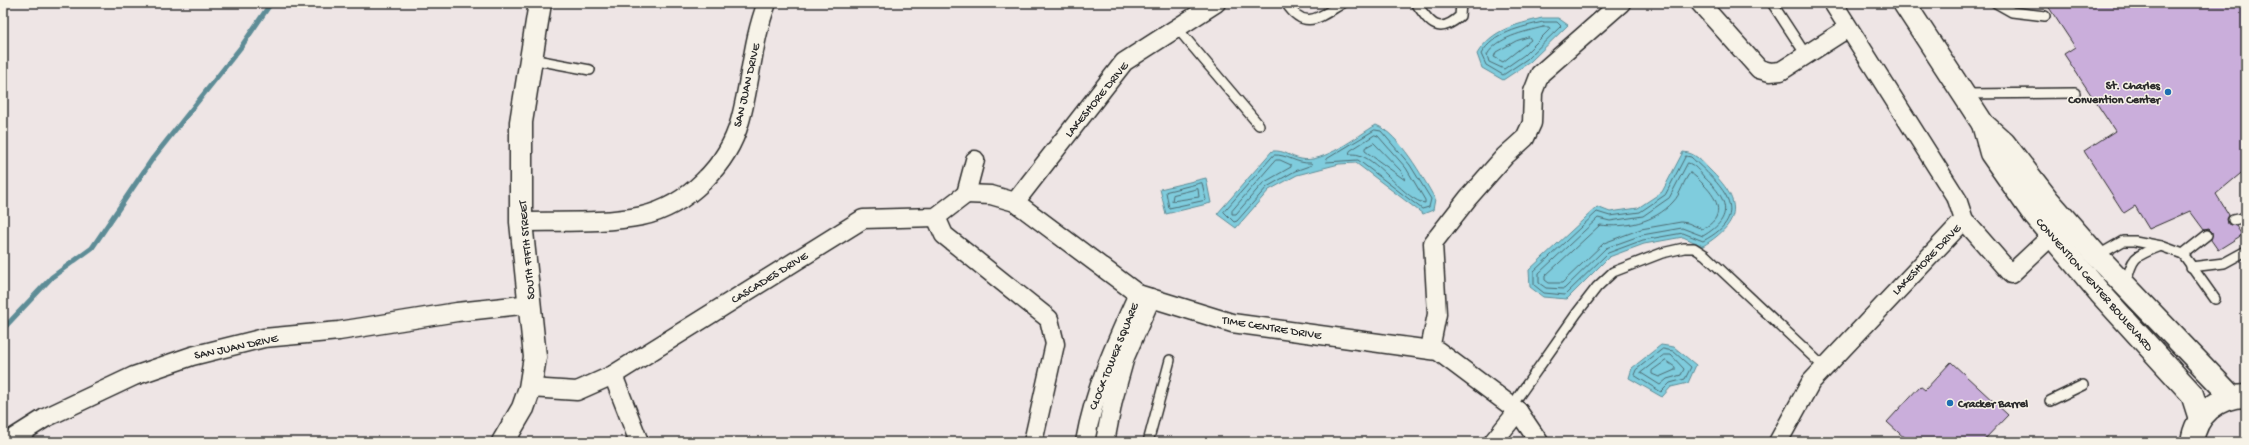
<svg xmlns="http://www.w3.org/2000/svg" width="2249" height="445" viewBox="0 0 2249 445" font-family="'Gochi Hand',sans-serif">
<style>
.water{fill:#7fccdd;stroke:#5d8c96}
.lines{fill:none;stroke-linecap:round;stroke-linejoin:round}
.shore{stroke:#4d6b72;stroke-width:1}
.stream{stroke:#5d8c96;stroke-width:5}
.building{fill:#caaedb;stroke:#2b2b2b}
.service-casing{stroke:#2b2b2b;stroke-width:12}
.minor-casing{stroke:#2b2b2b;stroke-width:21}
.tertiary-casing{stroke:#2b2b2b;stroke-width:25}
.service{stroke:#f7f3e8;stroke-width:9}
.minor{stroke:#f7f3e8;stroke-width:18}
.tertiary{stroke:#f7f3e8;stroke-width:22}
.poi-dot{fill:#1f6fb2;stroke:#f7f3e8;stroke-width:1.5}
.labels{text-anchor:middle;stroke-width:3;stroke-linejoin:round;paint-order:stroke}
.street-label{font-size:12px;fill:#2b2b2b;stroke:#f7f3e8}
.poi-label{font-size:12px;font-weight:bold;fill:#2b2b2b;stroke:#f7f3e8;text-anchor:end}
</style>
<rect width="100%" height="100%" fill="#eee5e5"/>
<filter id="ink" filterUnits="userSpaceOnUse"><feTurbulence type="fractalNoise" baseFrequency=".025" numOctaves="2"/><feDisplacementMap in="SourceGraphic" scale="8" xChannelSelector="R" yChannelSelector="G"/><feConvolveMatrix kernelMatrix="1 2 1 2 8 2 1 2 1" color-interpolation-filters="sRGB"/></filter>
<g filter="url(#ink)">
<!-- water -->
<g class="water">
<path d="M1542 18H1558L1568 25 1530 62 1503 80 1482 68 1477 54C1492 29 1515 25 1542 18Z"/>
<path d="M1376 125C1399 134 1423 177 1435 199L1433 210 1423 214 1356 163 1339 164 1297 175 1269 190 1236 228 1217 214 1272 151C1286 150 1289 157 1301 159 1323 164 1357 136 1376 125Z"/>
<path d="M1683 152C1696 153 1701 161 1710 170 1742 201 1743 221 1703 246L1683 237 1644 244 1609 257 1567 299 1543 297 1530 287 1529 270 1597 207 1610 212 1638 208 1662 192Z"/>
<path d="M1206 178 1211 203 1166 214 1160 189Z"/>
<path d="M1661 345 1674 347 1696 365 1688 383 1671 387 1662 397 1629 378 1632 368Z"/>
</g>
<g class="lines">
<!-- shore -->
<g class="shore">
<path d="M1543 22H1557L1561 26 1527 59 1503 75 1486 65 1481 54C1493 33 1521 27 1543 22Z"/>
<path d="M1543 27H1549L1550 29 1524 55 1504 69 1489 62 1487 55C1497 37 1524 32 1543 27Z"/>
<path d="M1529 37 1531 40 1503 62 1494 57 1496 52 1516 41Z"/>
<path d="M1375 130 1381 131 1410 165 1431 199 1429 207 1422 209 1358 160 1326 162 1327 159Z"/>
<path d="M1375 135 1378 136 1406 168 1425 200V203C1406 201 1380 161 1359 155 1356 154 1352 154 1349 154L1350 151Z"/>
<path d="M1374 143 1401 171 1405 180 1365 151V148Z"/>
<path d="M1274 155C1287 154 1296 164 1311 163L1312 165 1295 171 1267 187 1237 221 1234 222 1224 212Z"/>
<path d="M1686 156 1691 157C1719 184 1756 213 1703 241L1683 233 1643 240 1608 253 1565 295 1544 293 1534 285V271L1597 212 1610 216 1640 212 1665 195Z"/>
<path d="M1276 160H1280L1291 165V167L1263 183 1236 214H1232V211Z"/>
<path d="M1688 163C1694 164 1700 172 1704 177 1727 198 1736 217 1703 236L1682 228 1642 235 1606 248 1564 289 1546 288 1539 283V273L1598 218 1610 221 1643 216 1669 198Z"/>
<path d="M1690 173C1695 175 1700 181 1704 185 1719 200 1726 218 1702 229L1688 223 1681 222 1641 229 1604 243 1562 283H1549L1545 280V276L1600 225C1625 228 1654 223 1673 202 1681 194 1683 181 1690 173Z"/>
<path d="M1202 183 1206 200 1169 208 1166 192Z"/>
<path d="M1198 189 1199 197 1172 201 1173 195Z"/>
<path d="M1663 349 1673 351 1691 367 1685 379 1670 383 1661 392 1634 375 1636 370Z"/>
<path d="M1664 355H1671L1684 369 1681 375 1667 379 1660 385 1641 373Z"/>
<path d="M1666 361 1675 367V370L1659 377 1652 374V371Z"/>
</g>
<!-- stream -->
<path class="stream" d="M3 329 52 277 92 248 153 158 241 47 271 3"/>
</g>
<!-- building -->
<g class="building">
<path d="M2046 3H2246V169L2216 194 2229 215 2227 219 2228 224 2236 226 2242 235 2218 250 2211 240 2212 232 2209 229 2204 230 2190 211 2149 229 2135 206 2124 213 2084 151 2115 131 2064 54 2075 47Z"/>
<path d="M1951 362 2008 415 1982 442H1909L1887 422 1920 386 1925 390Z"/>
</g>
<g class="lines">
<defs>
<g id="service">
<path d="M1286 3C1305 32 1319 17 1343 3"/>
<path d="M1416 3C1430 23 1438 36 1460 16L1461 3"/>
<path d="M1772 3 1806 55"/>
<path d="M1996 3 2012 12 2045 16"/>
<path d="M1177 28 1259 125"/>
<path d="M531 59 590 70"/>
<path d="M1965 94 2075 93"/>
<path d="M2233 220 2246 217"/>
<path d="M2183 254 2207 235"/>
<path d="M2097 256 2123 241H2135L2161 246 2183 254 2215 299"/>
<path d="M2191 267 2224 263 2246 251"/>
<path d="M2126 284C2132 256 2135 256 2161 246"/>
<path d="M2050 401 2083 385"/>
<path d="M1511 407 1577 313 1597 287 1613 272 1662 253 1684 248H1694L1705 255 1825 368"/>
<path d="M1148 442 1170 360"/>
</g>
<g id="minor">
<path d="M1700 3 1759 69 1770 72 1781 71 1848 28"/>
<path d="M1833 3 1957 199 1964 220 2011 274 2062 226"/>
<path d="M966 194 991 195 1015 202 1138 294 1232 323 1438 351 1518 411 1539 442"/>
<path d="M966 194 975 160"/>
<path d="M1015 202 1124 62 1216 3"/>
<path d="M936 217 944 235 1049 319 1055 344 1033 442"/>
<path d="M521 222C560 221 603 224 642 216 687 206 728 165 740 121 751 82 752 41 767 3"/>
<path d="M1430 349 1437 314 1433 243 1468 198 1505 156 1525 138 1532 123 1533 92 1540 74 1621 3"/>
<path d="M613 375 639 442"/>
<path d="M530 388 577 391 613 375 863 219 936 217 966 194"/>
<path d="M7 442 45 418 134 376 192 356 264 338 339 331 457 312 531 304"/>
<path d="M1085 442C1094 390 1116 342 1138 294"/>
<path d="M1105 442 1113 400 1125 357 1151 298"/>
<path d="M1493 442 1518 411"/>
<path d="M1778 442 1811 382 1964 220"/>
</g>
<g id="tertiary">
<path d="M1904 3 1983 124 2004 143 2048 200 2097 256 2232 397"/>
<path d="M1983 124 1991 153 2035 216 2100 293 2192 394 2200 419"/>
<path d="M503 442 523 408 530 388 535 357 521 222V122L540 3"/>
<path d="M2192 442C2196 414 2217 397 2245 396"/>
</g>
</defs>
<!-- service casing -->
<use href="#service" class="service-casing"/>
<!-- minor casing -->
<use href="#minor" class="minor-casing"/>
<!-- tertiary casing -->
<use href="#tertiary" class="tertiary-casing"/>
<!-- service -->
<use href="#service" class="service"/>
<!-- minor -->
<use href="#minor" class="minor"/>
<!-- tertiary -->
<use href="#tertiary" class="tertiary"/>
</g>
</g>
<!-- markers -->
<g class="poi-dot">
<circle cx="2168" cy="92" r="4"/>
<circle cx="1950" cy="403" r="4"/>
</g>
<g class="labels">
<!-- street labels -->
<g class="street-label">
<text transform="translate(746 85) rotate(-77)" y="4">SAN JUAN DRIVE</text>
<text transform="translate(1096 99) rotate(-51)" y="4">LAKESHORE DRIVE</text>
<text transform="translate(526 250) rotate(-95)" y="4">SOUTH FIFTH STREET</text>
<text transform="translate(1926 259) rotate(-46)" y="4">LAKESHORE DRIVE</text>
<text transform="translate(769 277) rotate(-32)" y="4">CASCADES DRIVE</text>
<text transform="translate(2095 284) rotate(49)" y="4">CONVENTION CENTER BOULEVARD</text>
<text transform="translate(1272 327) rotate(9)" y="4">TIME CENTRE DRIVE</text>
<text transform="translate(236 346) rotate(-12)" y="4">SAN JUAN DRIVE</text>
<text transform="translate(1113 356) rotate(-68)" y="4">CLOCK TOWER SQUARE</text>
</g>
<!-- poi labels -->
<g class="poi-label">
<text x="2160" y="89">St. Charles<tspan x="2160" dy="14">Convention Center</tspan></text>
<text x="1958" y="407" text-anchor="start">Cracker Barrel</text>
</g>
</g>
<!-- margin -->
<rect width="2249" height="445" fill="none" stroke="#f7f3e8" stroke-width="16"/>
<rect x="8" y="8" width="2233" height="429" fill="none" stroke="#2b2b2b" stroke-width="1.5" filter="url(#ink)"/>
</svg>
